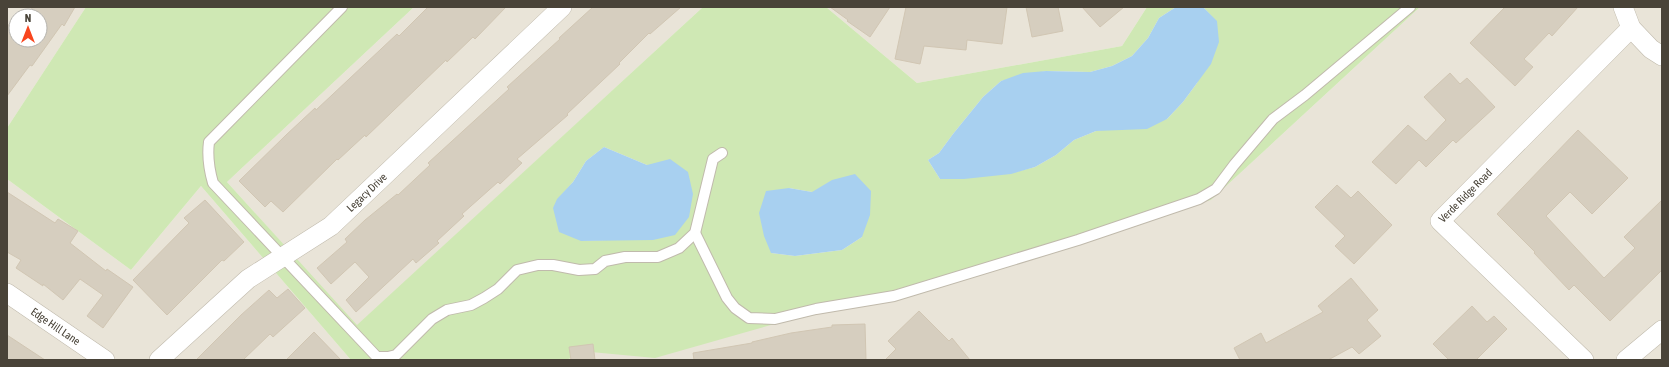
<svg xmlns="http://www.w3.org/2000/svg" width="1669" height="367" viewBox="0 0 1669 367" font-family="'Asap Condensed',sans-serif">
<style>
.residential{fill:#e9e4d8;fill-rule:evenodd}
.green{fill:#cfe8b4;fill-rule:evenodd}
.water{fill:#a8d0f0}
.building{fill:#d6cebf;stroke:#d1c6b3}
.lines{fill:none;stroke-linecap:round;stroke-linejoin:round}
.service-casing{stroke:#c0baac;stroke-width:12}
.minor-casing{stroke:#c0baac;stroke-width:20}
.service{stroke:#fff;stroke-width:10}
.minor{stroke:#fff;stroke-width:19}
.labels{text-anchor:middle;stroke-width:3.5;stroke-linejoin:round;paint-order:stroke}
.street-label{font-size:11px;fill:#494338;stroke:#fff}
</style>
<rect width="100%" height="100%" fill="#f5f2ea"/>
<!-- residential -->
<g class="residential">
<path d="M7 7H86L7 128ZM16 16H40V40H16Z"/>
<path d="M414 7H703L357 326 227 182Z"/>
<path d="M826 7H1147L1122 46 917 83Z"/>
<path d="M1420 7H1662V360H565L591 352 1211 200Z"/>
<path d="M7 179 131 270 201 186 351 360H7Z"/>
</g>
<!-- green -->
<path class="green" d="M86 7H414L227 182 357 325 703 7H826L917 83 1122 46 1147 7H1176L1159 18 1148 38 1132 56 1112 66 1090 72 1046 71 1001 81 983 97 953 134 939 153 928 160 940 179 1011 173 1035 167 1056 155 1074 140 1096 131 1167 119 1183 102 1197 83 1216 21 1203 7H1420L1211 200 655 358 591 352 565 360H351L201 186 131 270 7 179V128ZM604 147 647 165 606 240 582 241 558 199 573 182 586 161ZM789 188 812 192 862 237 842 250 795 256 771 253Z"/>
<!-- water -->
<g class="water">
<path d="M1176 7H1203L1217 21 1219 42 1211 64 1183 102 1167 119 1147 129 1096 131 1074 140 1056 155 1035 167 1011 174 964 179H940L928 160 939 153 953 134 983 97 1001 81 1023 73 1046 71 1090 72 1112 66 1132 56 1148 38 1159 18Z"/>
<path d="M604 147 647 165 670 159 688 172 693 194 689 217 675 235 653 240 581 241 559 232 553 208 557 199 573 182 586 161Z"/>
<path d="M855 174 871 191 870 215 862 237 842 250 795 256 771 253 764 236 759 213 766 191 789 188 812 192 832 180Z"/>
</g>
<!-- building -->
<g class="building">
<path d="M33 7H75L64 26 62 24 32 66 30 65 7 96V24L16 30V40H40V16H26Z"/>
<path d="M428 7H506L475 39 473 37 447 62 446 60 366 137 365 135 338 160 337 159 283 212 271 201 265 207 239 181 286 135 315 108 316 110 397 34 399 36Z"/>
<path d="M593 7H681L650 34 649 33 619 63 620 64 567 114 568 115 517 159 522 163 500 184 498 182 462 214 464 216 437 241 439 243 416 263 413 259 356 312 346 300 369 277 355 262 331 284 317 268 347 242 345 239 365 220 397 194 398 195 430 165 428 163 509 89 507 87 560 39 559 38Z"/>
<path d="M830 7H890L870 37 847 21 848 20Z"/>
<path d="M906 7H1007L1002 44 967 40 966 50 924 46 920 64 895 59Z"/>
<path d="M1026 7H1058L1063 31 1032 37Z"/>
<path d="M1082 7H1124L1100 27Z"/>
<path d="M1505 7H1578L1552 36 1549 33 1524 59 1533 67 1515 86 1470 43Z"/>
<path d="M1450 73 1460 84 1467 78 1495 107 1456 143 1453 140 1426 167 1419 160 1396 184 1372 162 1408 125 1426 141 1446 120 1424 97Z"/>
<path d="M1578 130 1628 178 1592 214 1570 192 1546 216 1604 278 1635 248 1624 237 1662 200V270L1610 321 1574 285 1569 290 1534 253 1535 252 1497 214Z"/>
<path d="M1337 185 1351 198 1358 191 1392 225 1354 264 1335 246 1345 236 1315 207Z"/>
<path d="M7 192 55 223 58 219 78 231 70 243 106 271 107 269 133 287 103 328 87 316 103 295 80 279 63 300 43 284V286L16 268 21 260 7 252Z"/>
<path d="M205 200 244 242 224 261 222 260 167 315 133 280 189 223 184 218Z"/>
<path d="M1351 278 1378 310 1367 320 1381 336 1359 354 1352 347 1328 360H1240L1234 348 1261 333 1266 343 1323 312 1318 306Z"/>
<path d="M288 289 305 308 273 337 270 334 243 360H196L241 315 269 290 277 298Z"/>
<path d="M1472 306 1487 322 1494 316 1507 329 1476 360H1449L1433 344Z"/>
<path d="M919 311 949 341 952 338 970 360H885L896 349 888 341Z"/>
<path d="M865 324 866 360H694L693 353 752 343V342L791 333 832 327V325Z"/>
<path d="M314 332 341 360H286Z"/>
<path d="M7 335 45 360H7Z"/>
<path d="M593 344 595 360H571L569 347Z"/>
</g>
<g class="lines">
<defs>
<g id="service">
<path d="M342 7 209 142C207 157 209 169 213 183L377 357H388L396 355 432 319 447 310 471 305 484 298 498 289 517 270 538 265H553L579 270 595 269 605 261 625 257H658L679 248 695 233 713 159 722 153"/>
<path d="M695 233 727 298 735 308 749 318 775 319 816 309 894 296 1078 240 1199 199 1216 189 1234 165 1273 119 1305 95 1410 7"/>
</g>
<g id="minor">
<path d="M1623 7 1631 28 1651 49 1662 56"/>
<path id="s1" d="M7 293 105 360"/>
<path id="s2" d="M159 360 248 279 331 226 562 7"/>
<path id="s3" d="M1584 360 1440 221 1631 28"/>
<path d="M1626 360 1662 330"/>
</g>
</defs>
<!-- service casing -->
<use href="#service" class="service-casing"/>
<!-- minor casing -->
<use href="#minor" class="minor-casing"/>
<!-- service -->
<use href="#service" class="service"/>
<!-- minor -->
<use href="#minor" class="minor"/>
</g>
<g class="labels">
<!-- street labels -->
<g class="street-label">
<text dy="4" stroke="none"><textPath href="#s2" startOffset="268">Legacy Drive</textPath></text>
<text dy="4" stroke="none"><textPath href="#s3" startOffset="236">Verde Ridge Road</textPath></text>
<text dy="4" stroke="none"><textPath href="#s1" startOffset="59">Edge Hill Lane</textPath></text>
</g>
</g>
<!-- border -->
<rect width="1669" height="367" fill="none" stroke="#494338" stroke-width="16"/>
<!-- north arrow -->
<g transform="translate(28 28)"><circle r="19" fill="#ffffff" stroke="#b6b4af"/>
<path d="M0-3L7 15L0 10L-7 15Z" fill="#f8451e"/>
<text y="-6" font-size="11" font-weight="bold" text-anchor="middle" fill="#494338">N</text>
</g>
</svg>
